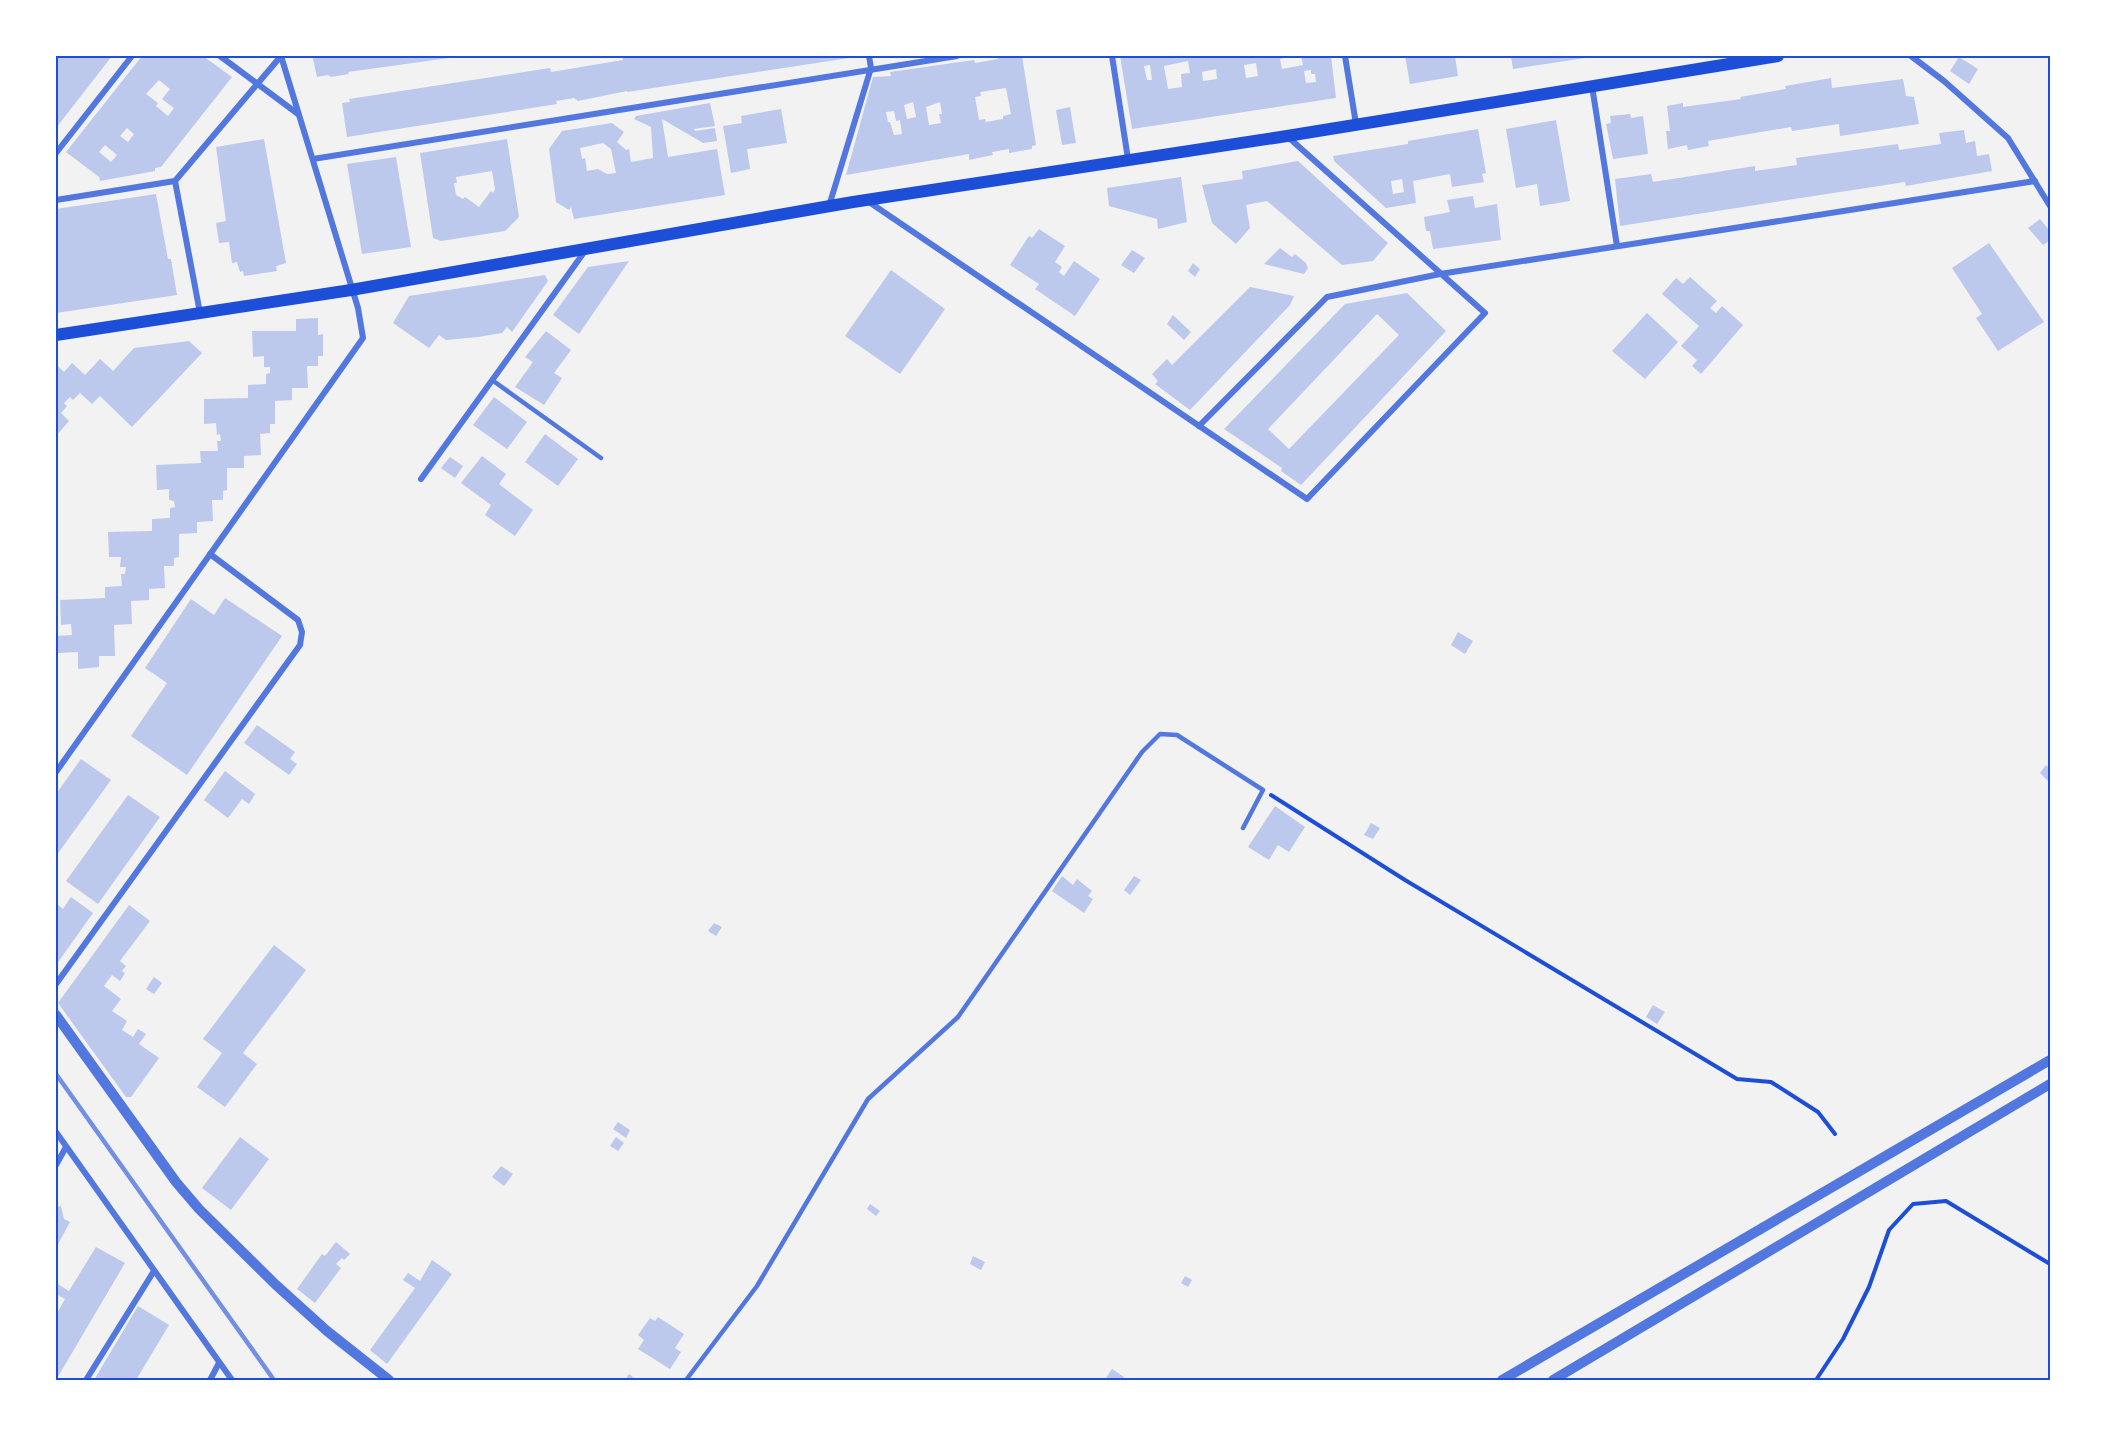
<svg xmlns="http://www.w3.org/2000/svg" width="2106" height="1436" viewBox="0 0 2106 1436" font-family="'Libre Baskerville',serif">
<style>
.building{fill:#bdc9ec;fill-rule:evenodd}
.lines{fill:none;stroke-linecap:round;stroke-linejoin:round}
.path{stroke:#1d4ed8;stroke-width:4}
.service{stroke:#5277de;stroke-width:4.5}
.minor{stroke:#5277de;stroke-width:6}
.tertiary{stroke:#5277de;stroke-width:10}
.secondary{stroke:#1d4ed8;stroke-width:12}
.rail{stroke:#7290e2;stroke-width:4.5}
.neatline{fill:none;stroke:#1d4ed8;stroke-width:2}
</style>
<rect width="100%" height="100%" fill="#f2f2f2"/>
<!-- building -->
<g class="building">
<path d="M56 56H112L56 128Z"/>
<path d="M142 56H203L232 77 161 167 155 168V171L100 181 99 177 66 152ZM159 80 170 89 162 99 174 108 168 116 156 106 158 103 146 94ZM127 128 134 134 128 142 120 136ZM105 145 117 155 111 162 99 152Z"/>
<path d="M311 56H456V57L348 72 349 74 331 77 328 75 317 77 313 59Z"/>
<path d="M631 56 856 57 627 92V91L578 101 574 98 556 101 557 104 347 137 342 103 350 102 349 99 550 68 551 72 623 60 622 57Z"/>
<path d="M1002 56H1022L1036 145 1032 146V149L1009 153V149L992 152 993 155 969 160V154L846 175 873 77 891 76 890 72 974 60 975 63 998 59 997 57ZM1006 88 1011 114 1003 116V119L986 122 985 119 979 120 975 97 981 96 980 92ZM913 102 916 117 907 119 904 105ZM940 102 942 114H939L941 123 929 125 926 107ZM894 111 896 121 900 120 902 134 894 135 890 122H888L886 112Z"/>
<path d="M1120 56H1293L1280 59 1282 69 1303 65 1301 56H1331L1336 98 1132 129ZM1188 61 1190 73 1181 74 1182 87 1168 89 1164 66ZM1256 63 1258 76 1246 78 1244 65ZM1150 65 1152 80H1147L1144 66ZM1216 69 1217 79 1203 81 1202 72ZM1311 70V74H1315L1316 82 1306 83 1304 71Z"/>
<path d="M1405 56H1455L1458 76 1410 84Z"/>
<path d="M1511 56H1592V57L1513 69Z"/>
<path d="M1959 57 1978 69 1969 84 1950 71Z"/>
<path d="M1831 78 1832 88 1903 79 1906 96 1914 97 1919 124 1840 136 1839 124 1792 131 1791 127 1708 141 1709 146 1688 150 1687 145 1668 149 1666 131H1670L1667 106 1683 103V107L1741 99 1740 97 1786 89 1785 86Z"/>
<path d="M710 103 715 126 694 129 695 131 715 128 717 141 703 143 662 119 668 157 717 149 725 195 574 219 571 207 569 210 556 202 549 149 562 131 612 123 624 132 617 142 626 150 629 149 631 162 653 158 651 127 634 119 636 116ZM603 143 611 149 616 173 607 174 598 169 587 171 585 158 582 159 580 148Z"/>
<path d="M1070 107 1076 143 1062 145 1056 110Z"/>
<path d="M781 109 787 143 747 149 750 169 731 173 723 126 742 123 741 116Z"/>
<path d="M1630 114 1631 118 1643 116 1648 154 1613 159 1606 124 1611 123 1610 116Z"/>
<path d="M1556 120 1570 201 1540 206 1537 184 1516 188 1506 129Z"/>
<path d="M1478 129 1486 173 1482 174 1484 182 1452 187 1450 174 1413 181 1416 203 1386 208 1334 161 1333 156 1408 144V141ZM1402 179 1404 192 1393 194 1391 181Z"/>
<path d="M1964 130 1966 143 1975 141 1977 156 1989 154 1992 171 1906 186 1905 182 1620 226 1615 179 1651 174 1653 182 1755 166V171L1797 165 1796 158 1898 144 1899 150 1941 144 1939 133Z"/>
<path d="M264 139 286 263 276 266 277 271 244 276 243 271 240 272 237 262 232 263 229 242 219 243 216 223 226 221 216 147Z"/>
<path d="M507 139 519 217 505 231 441 241 433 238 420 153ZM492 171 495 189 493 193 491 191 479 207 465 197 463 199 456 195 454 183H457L456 177Z"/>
<path d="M396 157 411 247 362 254 347 164Z"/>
<path d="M1298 161 1388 243 1373 261 1342 265 1267 201 1246 205 1250 228 1236 244 1212 223 1202 185 1243 179 1242 171Z"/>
<path d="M1181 177 1187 222 1158 229 1157 219 1109 206 1107 188Z"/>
<path d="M156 194 168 259H171L177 295 56 313V209Z"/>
<path d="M1473 196 1475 208 1497 204 1501 240 1433 249 1430 231H1426L1424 217 1450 212 1447 200Z"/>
<path d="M2040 219 2050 231V240L2043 245 2028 228Z"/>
<path d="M1039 229 1065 246 1055 262 1062 267 1059 272 1064 276 1074 261 1100 279 1075 316 1035 289 1039 284 1010 265 1029 236 1032 238Z"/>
<path d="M1989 243 2044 322 1998 351 1976 318 1982 314 1952 268Z"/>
<path d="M1280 248 1292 257 1295 254 1306 263 1308 268 1304 274 1264 264Z"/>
<path d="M1132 250 1145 258 1134 273 1121 265Z"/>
<path d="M629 261 579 334 553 315 588 267Z"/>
<path d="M1193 263 1200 269 1195 277 1188 271Z"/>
<path d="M891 270 945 309 900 374 845 336Z"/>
<path d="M545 275 548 281 512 332 507 327 502 333 478 337 446 340 439 335 429 348 393 323 409 296Z"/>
<path d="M1690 277 1717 301 1710 308 1716 313 1722 306 1743 325 1701 374 1692 366 1697 360 1681 346 1699 326 1662 294 1676 278 1683 284Z"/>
<path d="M1250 287 1294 296 1290 305 1190 410 1155 384 1158 381 1152 374 1167 359 1172 365Z"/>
<path d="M1407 293 1446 331 1301 485 1281 471 1282 468 1224 429 1345 304ZM1377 314 1399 335 1289 449 1268 429Z"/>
<path d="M1647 313 1678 342 1645 379 1612 351Z"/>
<path d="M1173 315 1191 332 1184 340 1167 324Z"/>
<path d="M318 318V335L323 334V356H318V366H307L308 388H292V400L275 401V424H270V433L260 434 261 455 244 456V468H227V490L223 491V500H212L213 521 197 522V533L179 534V557L174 558V566H164L165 588 149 589V600L131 601 132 624 114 625 115 656H99V667L78 669V652L58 653 57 636 72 635 71 624 61 625 60 600 105 598V587L122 586 121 574H125L126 567H120L121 557H109L108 532 152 531V519L170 518V508L175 507 174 501 169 500V489L157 490 156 465 201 463 200 451H218L217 441H221L220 434 217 435 216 423 204 424V399L248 398V385L266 384V374L270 373V367H264V356L253 357 252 331H296V319Z"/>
<path d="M546 331 571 350 554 373 562 378 544 405 515 387 533 362 525 357Z"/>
<path d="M189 341 202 353 132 427 100 396 92 404 80 393 73 400 70 397 64 403 67 406 61 413 69 421 56 436V364L64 372 72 363 85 375 100 359 113 371 134 348Z"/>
<path d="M494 397 527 422 507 449 473 425Z"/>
<path d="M545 434 578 459 558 486 525 462Z"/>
<path d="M482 456 506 474 499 484 533 510 515 536 485 515 491 505 461 483Z"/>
<path d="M450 457 463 466 455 478 441 468Z"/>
<path d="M225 598 282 636 187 775 131 736 167 683 145 668 191 599 214 615Z"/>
<path d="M1458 632 1473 641 1465 654 1451 645Z"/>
<path d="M257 725 295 752 290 759 297 764 289 775 244 743Z"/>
<path d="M81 759 111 780 56 856V794Z"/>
<path d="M2046 765 2050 769V783L2040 773Z"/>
<path d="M225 771 255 794 249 804 242 799 228 818 204 800Z"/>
<path d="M128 795 160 817 98 904 66 881Z"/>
<path d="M1275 806 1305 827 1289 852 1278 845 1269 860 1248 847Z"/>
<path d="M1371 823 1380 828 1373 839 1364 835Z"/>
<path d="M1062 876 1073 885 1077 879 1092 891 1088 896 1093 899 1084 913 1052 891Z"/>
<path d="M1134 876 1141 880 1130 895 1124 890Z"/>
<path d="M71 897 93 913 56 965V903L63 909Z"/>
<path d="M129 905 150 921 120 961 126 966 122 971 125 973 120 981 112 975 104 986 121 999 112 1011 127 1021 122 1030 133 1037 138 1029 146 1034 139 1044 159 1058 131 1097H126L58 1003Z"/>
<path d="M714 923 722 927 716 936 708 931Z"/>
<path d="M274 945 306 970 243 1053 257 1064 225 1107 197 1087 222 1053 203 1039Z"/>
<path d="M154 977 162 983 154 994 146 989Z"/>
<path d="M1653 1005 1665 1012 1657 1024 1646 1017Z"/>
<path d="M618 1122 630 1130 626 1138 613 1129Z"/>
<path d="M240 1137 269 1159 231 1210 202 1188Z"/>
<path d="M616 1137 624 1143 618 1151 610 1146Z"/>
<path d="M501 1166 513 1174 504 1186 492 1177Z"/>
<path d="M870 1204 880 1211 876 1216 867 1209Z"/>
<path d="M61 1206 64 1219 70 1222 56 1248V1207Z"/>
<path d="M336 1242 350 1254 344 1260 342 1258 336 1264 341 1268 315 1303 297 1289 322 1254 325 1256Z"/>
<path d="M96 1247 125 1263 56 1380V1315L65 1299 56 1294V1283L69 1291Z"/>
<path d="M973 1256 985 1262 981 1270 970 1264Z"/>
<path d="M432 1260 452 1274 387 1364 370 1350 415 1288 403 1280 408 1273 420 1281Z"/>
<path d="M1185 1276 1192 1280 1188 1287 1181 1283Z"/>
<path d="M138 1306 169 1325 136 1380H94Z"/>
<path d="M658 1317 684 1334 675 1348 681 1352 670 1369 638 1349 644 1340 638 1335 650 1318 655 1321Z"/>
<path d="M1112 1369 1124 1377 1122 1380H1110L1106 1378Z"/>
<path d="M629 1374 637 1380H625Z"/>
</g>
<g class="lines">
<!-- path -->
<g class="path">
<path d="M1271 795 1405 880 1737 1079 1771 1082 1818 1112 1835 1134"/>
<path d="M1816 1380 1843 1339 1869 1287 1889 1230 1913 1204 1946 1201 2050 1264"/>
</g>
<!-- service -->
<g class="service">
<path d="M492 380 601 458"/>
<path d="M686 1380 757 1286 868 1099 958 1017 1142 752 1160 734 1177 735 1263 790 1243 828"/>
</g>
<!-- minor -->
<g class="minor">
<path d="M220 56 298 114"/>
<path d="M1112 56 1128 159"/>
<path d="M1345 56 1356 124"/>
<path d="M1911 56 1944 81 2008 138 2050 206"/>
<path d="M1592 86 1617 246"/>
<path d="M56 153 132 56"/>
<path d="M313 159 957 56"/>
<path d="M56 200 175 181"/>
<path d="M869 202 1307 499 1485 313 1288 137"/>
<path d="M829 206 871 68 869 56"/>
<path d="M200 313 175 181 281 56"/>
<path d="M1199 426 1327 297 1440 274 2035 181"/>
<path d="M421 479 585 251"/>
<path d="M56 772 363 338 358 308 281 56"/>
<path d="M56 984 300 645 302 632 298 620 210 554"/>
<path d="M56 1132 232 1380"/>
<path d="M56 1165 66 1147"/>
<path d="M86 1380 154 1271"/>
<path d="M210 1380 219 1363"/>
</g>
<!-- tertiary -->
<g class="tertiary">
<path d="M56 1015 176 1182 199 1209 276 1285 327 1331 389 1380"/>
<path d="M1502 1380 2050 1060"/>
<path d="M1553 1380 2050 1084"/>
</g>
<!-- secondary -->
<path class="secondary" d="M56 335 351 290 853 202 1287 136 1778 56"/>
<!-- rail -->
<path class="rail" d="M56 1074 274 1380"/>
</g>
<!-- border -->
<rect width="2106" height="1436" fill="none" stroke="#ffffff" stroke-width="114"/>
<rect x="57" y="57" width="1992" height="1322" class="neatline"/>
</svg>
